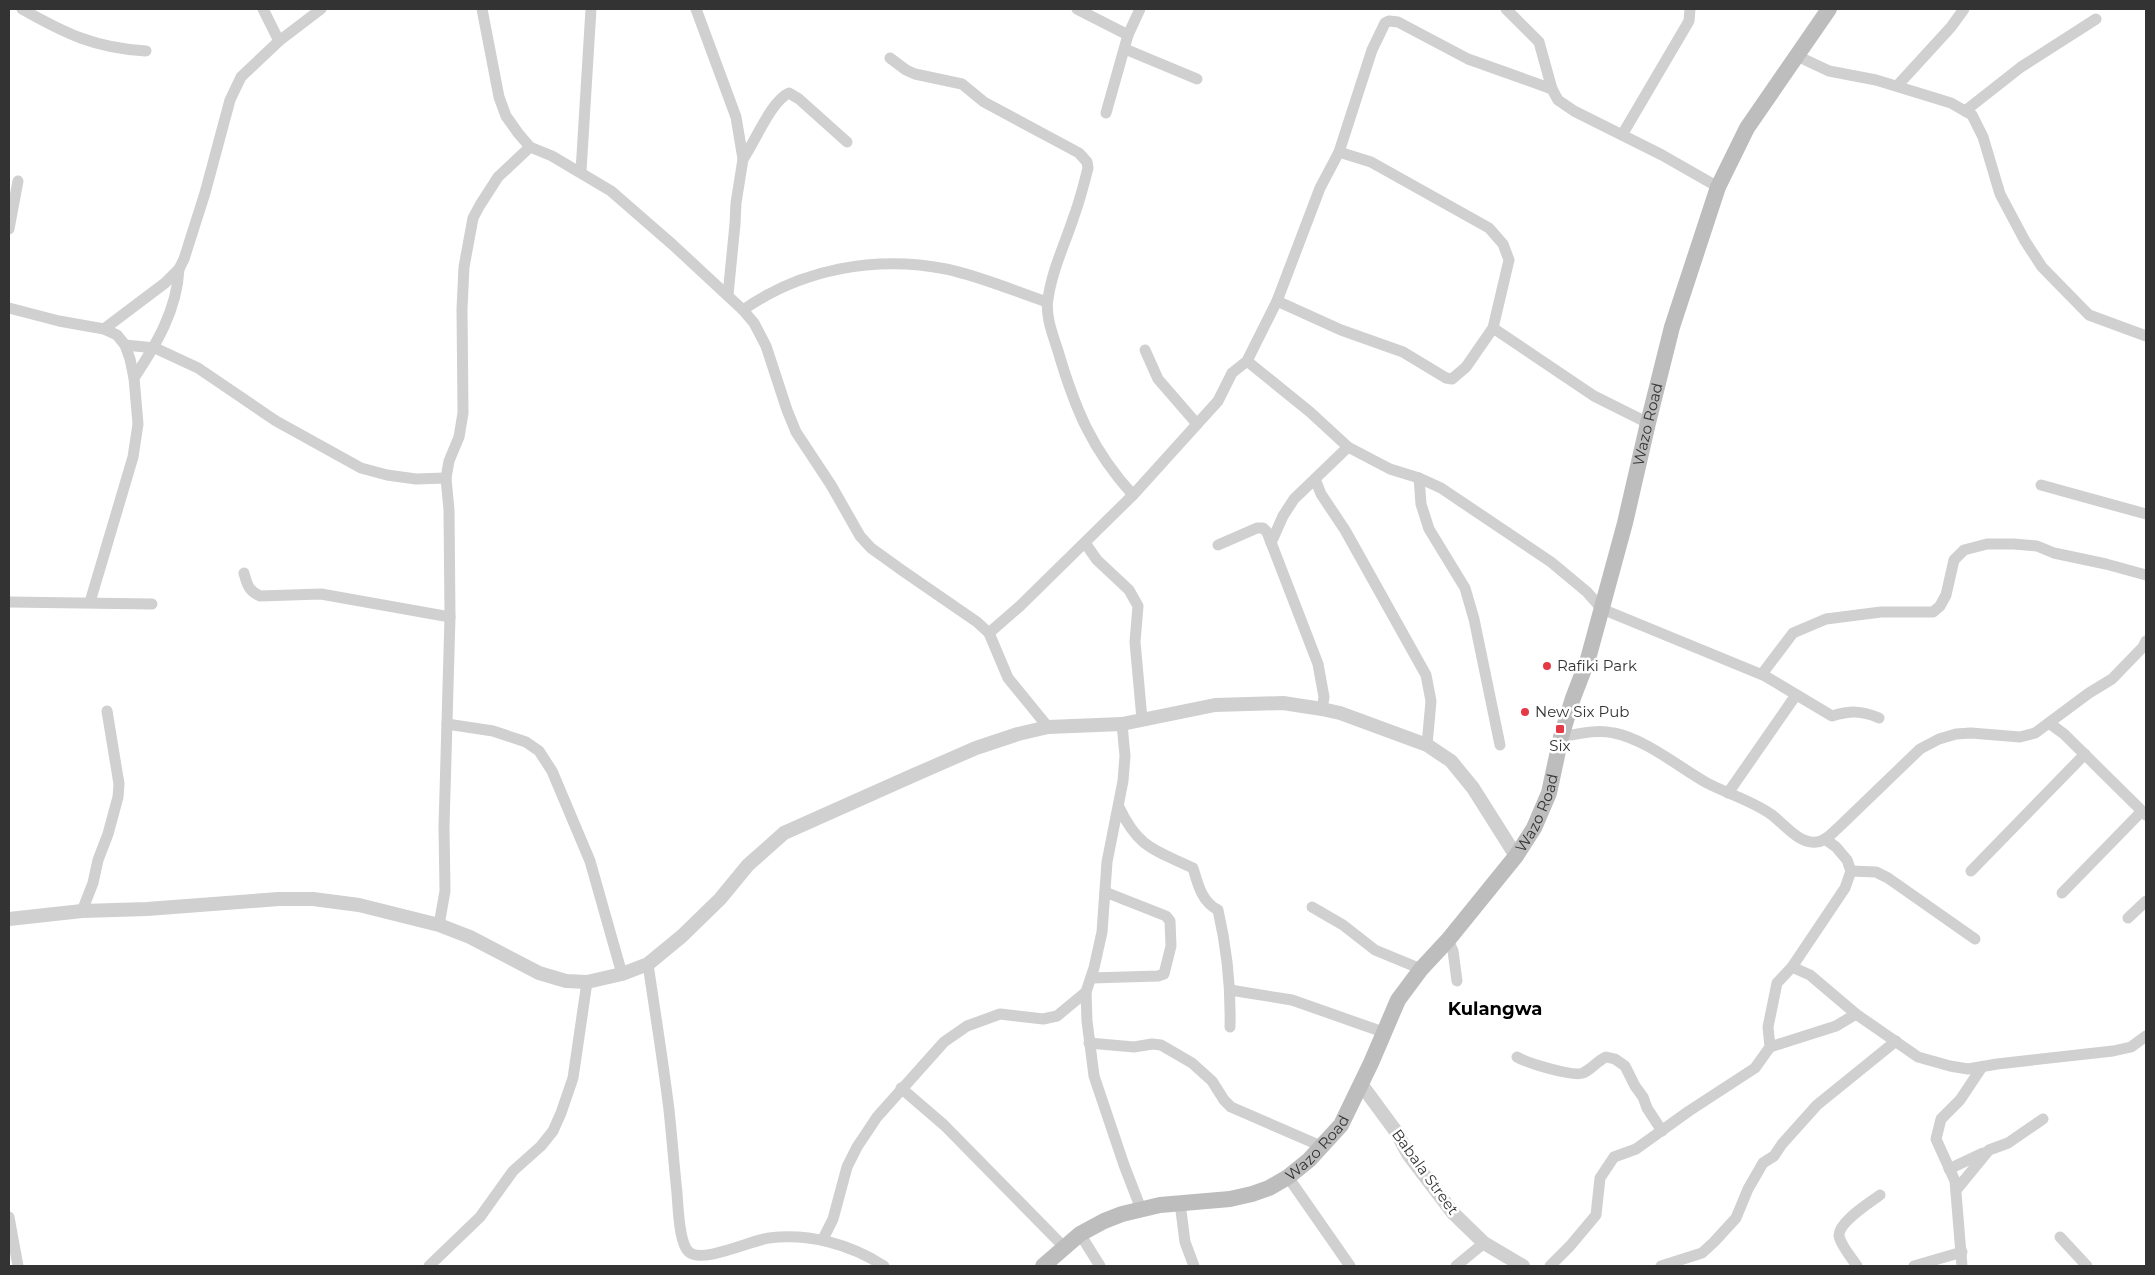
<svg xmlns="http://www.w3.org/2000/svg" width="2155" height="1275" viewBox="0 0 2155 1275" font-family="Montserrat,sans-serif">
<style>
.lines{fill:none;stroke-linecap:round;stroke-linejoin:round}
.minor{stroke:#d0d0d0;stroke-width:11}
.tertiary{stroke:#d0d0d0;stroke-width:14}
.secondary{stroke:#bdbdbd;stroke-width:16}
.poi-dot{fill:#e63946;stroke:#fff;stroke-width:2}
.labels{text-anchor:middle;stroke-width:5;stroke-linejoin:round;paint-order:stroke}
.street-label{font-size:15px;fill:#333;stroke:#fff}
.poi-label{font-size:15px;fill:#333;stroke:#fff;text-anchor:start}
.quarter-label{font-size:18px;font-weight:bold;fill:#000;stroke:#fff}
</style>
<rect width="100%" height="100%" fill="#fff"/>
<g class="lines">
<!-- minor -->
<g class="minor">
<path d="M22 9C66 34 95 48 146 51"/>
<path d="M263 9 279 41"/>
<path d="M482 9 499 97 506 116 518 133 530 147 552 156 611 191 673 245 743 310 754 323 766 346 787 410 796 432 831 485 860 536 871 548 903 571 977 622 989 633 1008 678 1048 727"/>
<path d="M696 9 736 117 743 159 736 203 735 224 728 295"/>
<path d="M1077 9 1128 35"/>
<path d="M1506 9 1539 42 1552 89 1558 100 1574 111 1662 155 1718 187"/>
<path d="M1125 49 1197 79"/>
<path d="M1795 55 1829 71 1876 80 1951 103 1972 115 1983 137 2000 194 2025 241 2042 267 2089 315 2146 336"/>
<path d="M890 58 906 70 915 74 962 84 984 102 1079 153 1087 162 1088 168C1084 184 1080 200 1074 216 1065 244 1052 270 1048 299 1045 316 1053 335 1058 351 1075 409 1092 450 1133 495"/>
<path d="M1897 86 1951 27 1964 9"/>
<path d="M1965 111 2021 67 2096 19"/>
<path d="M1106 113 1128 35 1140 9"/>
<path d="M1622 135 1689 21 1690 9"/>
<path d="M743 159C755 142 771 101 789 93L799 99 847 142"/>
<path d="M581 171 591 9"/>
<path d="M9 229 18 181"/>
<path d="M1277 301 1341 330 1403 352 1446 378 1452 379 1466 367 1493 328 1509 260 1503 244 1489 228 1371 162 1339 152"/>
<path d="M9 308 59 321 104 329 117 335 125 345 130 359 134 378 138 424 133 457 90 602"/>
<path d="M743 310C801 269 876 255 946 269 980 276 1014 291 1047 302"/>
<path d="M1493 328 1594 396 1648 423"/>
<path d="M104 329 165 283 179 269 184 259 205 193 230 100 241 77 279 41 321 9"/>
<path d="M125 345 155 348 198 368 276 421 361 468 387 475 416 479 446 478"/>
<path d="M1145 350 1158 379 1197 424"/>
<path d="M1247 361 1310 412 1348 447 1390 469 1419 478 1441 488 1551 562 1587 592 1602 609 1765 676 1832 716C1849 711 1861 710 1879 718"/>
<path d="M134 378C156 345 177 310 179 269"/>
<path d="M1419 478 1421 504 1429 529 1465 588 1474 619 1500 745"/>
<path d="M1315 479 1321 494 1345 530 1426 675 1431 701 1427 745"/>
<path d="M2041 485 2146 514"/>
<path d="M1085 543 1097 560 1129 590 1138 606 1135 642 1142 719"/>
<path d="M1271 543 1283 516 1294 499 1348 447"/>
<path d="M1218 545 1257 528H1263L1267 532 1318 664 1324 697 1322 709"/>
<path d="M244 573C247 585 249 591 260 596L321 594 450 617"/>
<path d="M9 602 152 604"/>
<path d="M989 633 1020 606 1133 495 1218 401 1232 373 1247 361 1277 301 1320 188 1339 152 1372 50 1385 23 1389 21 1398 22 1468 59 1552 89"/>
<path d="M1762 674 1793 633 1826 619 1881 612H1933L1940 606 1946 595 1954 560 1964 550 1987 544H2014L2037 546 2054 553 2106 564 2146 575"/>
<path d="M2049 723 2064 734 2146 815"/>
<path d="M447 724 493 731 526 742 539 751 552 771 590 861 622 974"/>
<path d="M1122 724 1125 756 1123 781 1107 862 1102 932 1094 968 1086 992 1087 1021 1094 1076 1124 1165 1141 1209"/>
<path d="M1561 737C1578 734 1596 729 1614 733 1645 739 1679 767 1707 783 1728 794 1753 801 1772 815 1784 824 1799 844 1816 842 1825 842 1832 833 1838 828L1920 749 1939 739 1956 734 1971 733 2020 737 2035 733 2089 693 2112 679 2143 647 2146 641"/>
<path d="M1728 793 1796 695"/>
<path d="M1119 807C1138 848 1155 850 1193 868 1198 885 1202 902 1218 910 1227 949 1231 987 1230 1027"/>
<path d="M1851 871 1876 872 1888 878 1975 939"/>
<path d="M1971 871 2085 754"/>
<path d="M2062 893 2142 811"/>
<path d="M1312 907 1343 925 1375 950 1421 969"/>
<path d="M82 911 93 883 98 860 108 834 118 797 119 784 107 711"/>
<path d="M2128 918 2146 901"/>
<path d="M439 925 445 891 444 827 450 617 449 510 446 478 449 461 459 437 463 413 462 309 464 267 473 218 480 205 498 177 530 147"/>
<path d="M1448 940 1453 951 1457 981"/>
<path d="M648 964C655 1012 663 1061 669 1110 672 1138 674 1165 677 1193 678 1206 679 1244 689 1252 702 1264 752 1240 769 1238 809 1233 850 1244 884 1266"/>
<path d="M1792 967 1810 975 1856 1014 1918 1057 1950 1066 1968 1069 1997 1064 2113 1051 2131 1047 2146 1036"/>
<path d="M1091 978 1158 976 1164 974 1171 946 1170 921 1166 916 1105 892"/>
<path d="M1230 990 1292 1000 1383 1032"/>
<path d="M1089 1043 1134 1047 1152 1044 1161 1045 1192 1063 1212 1081 1224 1100 1231 1107 1321 1146"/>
<path d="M1770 1047 1836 1026 1856 1014"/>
<path d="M1517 1057C1527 1063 1573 1077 1583 1073 1592 1069 1597 1061 1606 1057L1615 1059 1625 1066 1635 1086 1643 1097 1647 1108 1662 1131"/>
<path d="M901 1088 944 1125 1064 1247"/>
<path d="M1949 1169 1983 1153"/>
<path d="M1288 1177 1350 1266"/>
<path d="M1957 1189 1989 1150 2008 1143 2043 1119"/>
<path d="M1180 1203 1185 1242 1194 1266"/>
<path d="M9 1217 18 1266"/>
<path d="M1080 1234 1100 1266"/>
<path d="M2060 1237 2087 1266"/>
<path d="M823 1239 833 1219 847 1167 857 1147 877 1117 944 1042 967 1026 1000 1014 1043 1019 1057 1016 1086 992"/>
<path d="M429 1266 480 1217 513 1171 541 1146 553 1131 561 1113 573 1078 587 982"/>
<path d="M1456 1266 1484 1243"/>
<path d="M1550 1266 1570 1246 1596 1215 1600 1178 1614 1157 1636 1149 1689 1111 1755 1068 1770 1047 1768 1027 1777 983 1792 967 1845 888 1851 871 1847 860 1836 847 1825 839"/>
<path d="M1661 1266 1702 1253 1714 1242 1736 1218 1748 1189 1763 1163 1774 1156 1782 1144 1817 1105 1896 1041"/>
<path d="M1857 1266C1852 1258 1841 1246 1839 1236 1838 1222 1871 1202 1880 1195"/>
<path d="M1914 1266 1962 1252"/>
<path d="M1962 1266 1955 1181 1936 1139 1941 1119 1960 1100 1982 1067"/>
</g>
<!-- tertiary -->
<g class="tertiary">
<path d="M9 919 82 911 147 909 279 899H313L359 905 439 925 470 937 539 973 566 981 587 982 622 974 648 964 682 936 720 899 748 865 784 833 914 775 976 748 1018 734 1048 727 1122 724 1215 705 1283 703 1322 709 1340 713 1427 745 1451 761 1473 788 1516 856"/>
<path d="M1361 1084 1397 1133 1408 1154 1453 1213 1484 1243 1523 1266"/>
</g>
<!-- secondary -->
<path class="secondary" id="s1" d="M1043 1266 1080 1234 1104 1221 1122 1214 1160 1205 1230 1199 1252 1194 1269 1188 1288 1177 1309 1160 1341 1125 1371 1063 1398 1000 1421 969 1448 940 1516 856 1534 828 1549 793 1561 737 1573 698 1588 659 1625 523 1648 423 1672 327 1718 187 1747 128 1829 9"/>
</g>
<!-- markers -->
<g class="poi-dot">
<circle cx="1547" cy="666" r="5"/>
<circle cx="1525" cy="712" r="5"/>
<rect x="1555" y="724" width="10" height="10" rx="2.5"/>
</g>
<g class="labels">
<!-- street labels -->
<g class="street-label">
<text dy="5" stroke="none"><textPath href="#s1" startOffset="1119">Wazo Road</textPath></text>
<text dy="5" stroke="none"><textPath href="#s1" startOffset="714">Wazo Road</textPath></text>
<text dy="5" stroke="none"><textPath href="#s1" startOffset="309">Wazo Road</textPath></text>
<text transform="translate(1425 1172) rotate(54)" y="5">Babala Street</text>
</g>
<!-- poi labels -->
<g class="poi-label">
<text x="1557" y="671">Rafiki Park</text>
<text x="1535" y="717">New Six Pub</text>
<text x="1560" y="751" text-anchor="middle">Six</text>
</g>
<!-- quarter labels -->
<g class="quarter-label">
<text x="1495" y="1015">Kulangwa</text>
</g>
</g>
<!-- border -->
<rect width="2155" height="1275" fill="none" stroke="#333333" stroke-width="20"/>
</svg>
